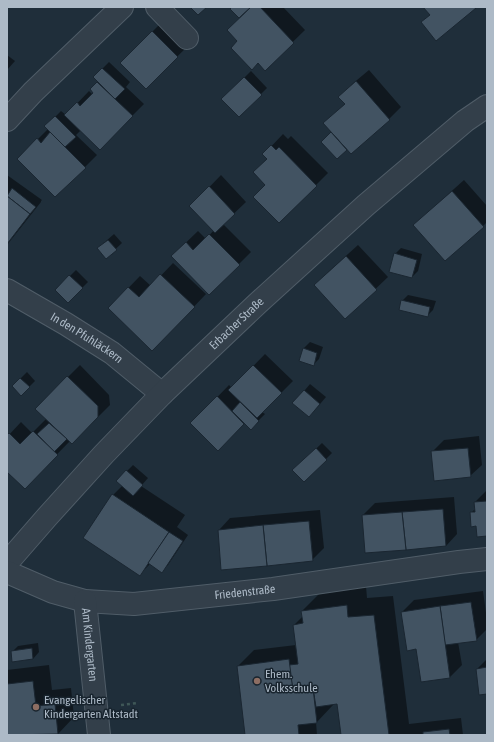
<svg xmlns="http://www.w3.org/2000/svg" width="494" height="742" viewBox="0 0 494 742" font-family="'Asap Condensed',sans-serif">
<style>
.shadow{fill:#0007}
.building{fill:#425362;stroke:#1a2631}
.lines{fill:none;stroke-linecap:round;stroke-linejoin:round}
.minor-casing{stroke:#505d68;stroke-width:24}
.path{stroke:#3f5757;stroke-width:2.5;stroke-dasharray:3 3;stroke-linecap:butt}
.minor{stroke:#333f4a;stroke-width:22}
.education-dot{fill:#8d6e63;stroke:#18242e;stroke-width:1.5}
.labels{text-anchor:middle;stroke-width:3;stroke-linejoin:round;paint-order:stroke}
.street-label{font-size:12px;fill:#adbac7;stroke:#18242e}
.poi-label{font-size:12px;fill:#adbac7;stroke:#18242e;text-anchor:start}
</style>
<rect width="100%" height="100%" fill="#1f2e3a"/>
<!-- shadow -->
<g class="shadow">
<path d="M233 7H283L305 30 265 69 239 41 240 18 231 9Z"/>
<path d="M164 20 189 45 146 87 121 63Z"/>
<path d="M7 55 15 61 7 70Z"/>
<path d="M109 62 130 82 126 87 144 104 100 148 81 130 76 135 97 155 56 196 18 159 48 129 46 126 61 111 66 115 89 91 93 95 95 93 91 90 99 82 94 77Z"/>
<path d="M369 70 401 107 389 119 351 153 347 149 337 158 323 142 332 132 336 112 346 103 351 85Z"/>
<path d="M251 71 267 88 239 116 223 99Z"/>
<path d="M283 134 288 139 291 136 328 173 279 222 267 185 268 158 264 154Z"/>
<path d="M7 175 42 200 41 201V202L7 245Z"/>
<path d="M221 175 246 202 223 224 251 252 209 294 172 256 198 231 206 239 214 230 191 206Z"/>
<path d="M464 180 487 206V222L483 226 414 225 426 214Z"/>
<path d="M114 234 122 243 106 258 98 248Z"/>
<path d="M358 245 388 277 345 318 327 273Z"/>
<path d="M401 248 422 254 418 271 412 277 395 254Z"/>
<path d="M173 263 206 294 164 338 109 308 140 276 151 286Z"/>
<path d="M76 270 88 282 68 302 56 290Z"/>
<path d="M408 295 436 301 433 310 427 316 402 301Z"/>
<path d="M310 342 323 347 319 359 313 365 304 348Z"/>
<path d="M265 354 293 381 262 412 265 414 251 428 245 422 218 449 192 423 229 385 232 388Z"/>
<path d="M80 365 109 395 110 405 72 443 70 441 25 487 7 470V437L21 422 32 433 46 419 36 409Z"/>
<path d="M27 372 35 381 21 395 13 386Z"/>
<path d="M310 384 326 397 315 410 294 403Z"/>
<path d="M479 436 482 465 470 476 432 452 444 440Z"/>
<path d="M322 443 332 453 304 481 294 470Z"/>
<path d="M133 465 148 478 141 486 185 515 177 527 188 535 168 565 162 571 151 563 140 574 113 495 123 485 127 471Z"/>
<path d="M487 490V535L477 525 471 513 476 508 475 502Z"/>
<path d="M454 497 457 534 446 546 363 515 375 503Z"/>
<path d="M320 510 324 548 312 560 222 569 219 530 230 518Z"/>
<path d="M366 586 367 598 393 596 409 724 461 718 463 735H342L338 703 333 704V705L317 722H316L317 735H246L238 666 254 650 296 645 294 625 303 616 302 611 322 591Z"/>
<path d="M483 591 487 620V629L476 640 458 642 462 665 450 677 417 648 402 612 414 600Z"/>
<path d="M38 643 39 652 33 659 12 652 18 646Z"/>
<path d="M487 659V693L477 669Z"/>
<path d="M49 665 52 690 71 688 74 717 58 734 50 735H7V670Z"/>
</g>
<!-- building -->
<g class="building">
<path d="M190 7H207L198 15Z"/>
<path d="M232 7H251L239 18 230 9Z"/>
<path d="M251 7H260L294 43 265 71 258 63 252 70 231 48 237 41 227 30Z"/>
<path d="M423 7H475L476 8 436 41 421 22 430 15Z"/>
<path d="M152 31 178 57 146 89 120 63Z"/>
<path d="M102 68 125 89 115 99 93 77Z"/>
<path d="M244 77 262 95 239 117 221 99Z"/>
<path d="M356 81 390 120 351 154 323 123 345 104 338 97Z"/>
<path d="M97 82 133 116 100 150 64 115 77 102 80 106 93 93 90 89Z"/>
<path d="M55 116 76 137 65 147 44 126Z"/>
<path d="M50 132 86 168 55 197 17 159 37 138 41 143Z"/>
<path d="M331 132 347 150 337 159 321 142Z"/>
<path d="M271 145 276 150 279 147 317 186 279 223 253 197 265 185 253 172 267 159 262 154Z"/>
<path d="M209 186 235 214 215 233 189 206Z"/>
<path d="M12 188 36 207 30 214 7 196Z"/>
<path d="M452 191 484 227 445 261 413 225Z"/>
<path d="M7 196 30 214 7 244Z"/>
<path d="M209 234 240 265 209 295 171 256 186 242 193 250Z"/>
<path d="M108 240 117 250 106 259 97 248Z"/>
<path d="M394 253 417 260 412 278 389 272Z"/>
<path d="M346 256 377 290 345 319 314 285Z"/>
<path d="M160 274 195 307 152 351 108 308 128 287 139 297Z"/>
<path d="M69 275 83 288 68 303 55 290Z"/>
<path d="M401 300 430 307 428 317 399 310Z"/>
<path d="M303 348 317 353 314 366 299 361Z"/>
<path d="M253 365 282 393 257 418 228 390Z"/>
<path d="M67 376 98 406V417L72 444 35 409Z"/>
<path d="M20 378 30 387 21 396 12 386Z"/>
<path d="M304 390 320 404 309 417 292 403Z"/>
<path d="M217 396 244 424 218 451 190 423Z"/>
<path d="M240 402 259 421 251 430 232 411Z"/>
<path d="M49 423 67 439 54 452 37 434Z"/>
<path d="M33 431 58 455 25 489 7 472V435L9 433 20 444Z"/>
<path d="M316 448 327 460 304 482 292 470Z"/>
<path d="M468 448 471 477 434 481 431 451Z"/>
<path d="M126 470 143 485 133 496 116 481Z"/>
<path d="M112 494 169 532 140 576 83 538Z"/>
<path d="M487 501V536L477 537 476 526 471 527 470 512H475L474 502Z"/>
<path d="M443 509 446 546 406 550 402 512Z"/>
<path d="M402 512 406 550 365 553 362 515Z"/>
<path d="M309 521 313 561 267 566 263 525Z"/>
<path d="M263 525 267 566 221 570 218 530Z"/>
<path d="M169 532 183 541 162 573 148 563Z"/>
<path d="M471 602 477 641 445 645 440 606Z"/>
<path d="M347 605 348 617 374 615 389 735H341L337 704 316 707 313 688 293 691 289 665 298 664 293 625 303 623 301 611Z"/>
<path d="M440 606 450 678 421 682 416 649 407 651 401 612Z"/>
<path d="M32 648 33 659 12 662 11 651Z"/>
<path d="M289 659 293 691 313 688 317 723 298 725 299 735H245L237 666Z"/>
<path d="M487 667V694L479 695 476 669Z"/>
<path d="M33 681 36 706 55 704 58 734 7 735V684Z"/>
<path d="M449 729 450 735H423V732Z"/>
</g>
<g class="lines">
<defs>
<g id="minor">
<path d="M157 7 187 38"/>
<path d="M7 120 33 92 122 7"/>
<path id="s1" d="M7 290 66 324 112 353 162 394"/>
<path id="s2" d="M7 563 47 517 104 454 162 394 258 303 366 205 465 121 487 106"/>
<path id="s3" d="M7 572 53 592 85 601 134 604 273 589 459 562 487 559"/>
<path id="s4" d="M85 601 99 735"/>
</g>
</defs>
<!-- minor casing -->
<use href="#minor" class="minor-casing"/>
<!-- path -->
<path class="path" d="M121 705 138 703"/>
<!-- minor -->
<use href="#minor" class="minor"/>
</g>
<!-- markers -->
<g class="education-dot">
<circle cx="257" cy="681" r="4"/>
<circle cx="36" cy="707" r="4"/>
</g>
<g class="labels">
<!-- street labels -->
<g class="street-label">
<text dy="4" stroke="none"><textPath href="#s2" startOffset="332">Erbacher Straße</textPath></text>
<text dy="4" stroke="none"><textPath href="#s1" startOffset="93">In den Pfuhläckern</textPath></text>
<text dy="4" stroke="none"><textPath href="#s3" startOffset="244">Friedenstraße</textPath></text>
<text dy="4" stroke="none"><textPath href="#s4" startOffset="44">Am Kindergarten</textPath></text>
</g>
<!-- poi labels -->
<g class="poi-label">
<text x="265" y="678">Ehem.<tspan x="265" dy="14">Volksschule</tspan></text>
<text x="44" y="704">Evangelischer<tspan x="44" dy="14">Kindergarten Altstadt</tspan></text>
</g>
</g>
<!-- border -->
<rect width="494" height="742" fill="none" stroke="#adbac7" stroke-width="16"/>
</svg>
